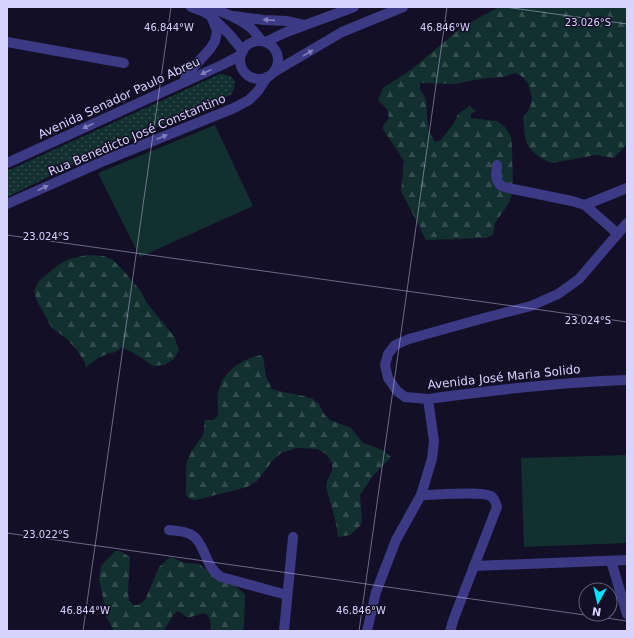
<svg xmlns="http://www.w3.org/2000/svg" width="634" height="638" viewBox="0 0 634 638" font-family="'DejaVu Sans',sans-serif">
<style>
.forest{fill:url(#forest-firs)}
.park{fill:#12302f}
.garden{fill:url(#garden-dots)}
.lines{fill:none;stroke-linecap:round;stroke-linejoin:round}
.street{stroke:#3d3a85;stroke-width:10}
.oneway{fill:#837fbc}
.ticks{fill:none;stroke:#d9d4ff;stroke-width:1;stroke-opacity:0.45}
.labels{text-anchor:middle;stroke-width:3;stroke-linejoin:round;paint-order:stroke}
.street-label{font-size:12px;fill:#d9d4ff;stroke:#130f26}
.ticks-label{font-size:10px;text-anchor:middle;fill:#d9d4ff;stroke:#130f26;stroke-width:3;stroke-linejoin:round;paint-order:stroke}
</style>
<defs>
<pattern id="forest-firs" width="22" height="20" patternUnits="userSpaceOnUse"><rect width="22" height="20" fill="#12302f"/><path d="M5 1l3.5 6h-7zM16 11l3.5 6h-7z" fill="#344d4e"/></pattern>
<pattern id="garden-dots" width="8" height="8" patternUnits="userSpaceOnUse"><rect width="8" height="8" fill="#12302f"/><path d="M2 2h.1M6 6h.1" fill="none" stroke="#344d4e" stroke-width="1.8" stroke-linecap="round"/></pattern>
</defs>
<rect width="100%" height="100%" fill="#130f26"/>
<!-- forest -->
<g class="forest">
<path d="M499 7H627V144L614 158 596 155 552 163C542 160 530 152 526 141 524 134 524 125 523 118L530 107 532 98 528 83 520 75 515 73 503 77 480 79 455 84 420 83V89L426 99 428 129 435 142 441 140 454 123 458 114 470 106 476 111 471 114V118L497 121 506 128 511 137 512 147 513 191 509 203 495 223 493 235 486 238 426 240 401 191 404 161 383 129V126L389 118 387 109 378 100 383 88 412 69 462 27Z"/>
<path d="M87 255 104 256 113 260 122 269 140 290 147 303 174 336 179 350 174 359 164 365 153 366 142 358 122 347C114 355 114 351 105 355 97 358 92 362 86 368L84 361 76 349 67 339 52 328 37 301 34 291 39 281 58 265 69 259Z"/>
<path d="M261 355 263 357 266 377 272 389 278 391 304 396 313 399 319 404 324 414 330 420 351 428 363 443 383 450 391 457 373 476 360 495 362 519 361 525 350 535 338 537 336 523 326 486 327 481 332 471V463L326 454 317 449 297 448 281 453 273 460 257 481 247 487 196 500 190 499 186 495V464L191 452 203 435 205 420H213L218 416C218 409 217 400 218 393 223 371 240 360 261 355Z"/>
<path d="M115 551H120L130 557 128 592 129 600 133 605H138L145 600 159 567 170 557 185 563 199 564 210 572 228 580 245 594 244 625 243 631H210L211 625 208 615 203 613 188 618 178 611 173 615 164 631H114L107 618 99 578 101 566Z"/>
</g>
<!-- park -->
<g class="park">
<path d="M215 125 253 206 140 257 98 173Z"/>
<path d="M627 455V543L524 547 521 458Z"/>
</g>
<!-- garden -->
<path class="garden" d="M220 74C236 75 238 83 231 95L117 144 7 197V171Z"/>
<g class="lines">
<!-- street -->
<g class="street">
<path d="M191 7 202 11 211 16 230 35 243 51"/>
<path d="M211 7C225 14 240 18 251 28 255 32 258 37 262 41"/>
<path d="M234 16 264 20 286 21 304 25"/>
<circle cx="259" cy="60" r="19"/>
<path d="M7 42 124 63"/>
<path d="M266 42 284 33 354 7"/>
<path d="M274 72 342 32 403 7"/>
<path d="M184 82 187 74 210 49 215 41 217 31 211 16"/>
<path d="M7 163 224 64 241 55"/>
<path d="M497 165 496 175 497 180 501 186 513 189 572 201 585 205 618 234"/>
<path d="M7 204 106 160 234 108 249 100 258 91 267 77"/>
<path d="M585 205 627 188"/>
<path d="M627 223 579 279 558 294 531 306 484 318 409 339 395 345 388 354 385 365 388 378 397 391 405 397 428 399C494 390 560 382 627 380"/>
<path d="M421 495C435 495 480 491 491 496 495 499 496 503 497 507L454 618 450 631"/>
<path d="M169 530C176 531 184 531 190 534 205 541 205 568 221 577L287 595"/>
<path d="M611 561 627 614"/>
<path d="M474 566 627 560"/>
<path d="M284 631 293 537"/>
<path d="M367 631 376 592 396 540 421 495 432 459 434 441 428 399"/>
</g>
</g>
<!-- one-way arrows -->
<defs><path id="oneway-solid" d="M-6-.8H1V-3.2L6.5 0L1 3.2V.8H-6Z"/></defs>
<g class="oneway">
<use href="#oneway-solid" transform="translate(269 20) rotate(-176)"/>
<use href="#oneway-solid" transform="translate(308 53) rotate(-31)"/>
<use href="#oneway-solid" transform="translate(206 72) rotate(156)"/>
<use href="#oneway-solid" transform="translate(88 126) rotate(155)"/>
<use href="#oneway-solid" transform="translate(162 137) rotate(-22)"/>
<use href="#oneway-solid" transform="translate(43 188) rotate(-24)"/>
</g>
<!-- ticks -->
<path class="ticks" d="M505 7 627 24M7 235 627 322M7 533 627 621M83 631 171 7M359 631 447 7"/>
<g class="labels">
<!-- street labels -->
<g class="street-label">
<text transform="translate(119 98) rotate(-25)" y="4">Avenida Senador Paulo Abreu</text>
<text transform="translate(137 135) rotate(-23)" y="4">Rua Benedicto José Constantino</text>
<text transform="translate(504 377) rotate(-6)" y="4">Avenida José Maria Solido</text>
</g>
</g>
<g class="ticks-label">
<text x="588" y="26">23.026°S</text>
<text x="169" y="31">46.844°W</text>
<text x="445" y="31">46.846°W</text>
<text x="46" y="240">23.024°S</text>
<text x="588" y="324">23.024°S</text>
<text x="46" y="538">23.022°S</text>
<text x="85" y="614">46.844°W</text>
<text x="361" y="614">46.846°W</text>
</g>
<!-- border -->
<rect width="634" height="638" fill="none" stroke="#d9d4ff" stroke-width="16"/>
<!-- north arrow -->
<g transform="translate(598 602) rotate(188)"><circle r="19" fill="#130f26" stroke="#625e7d"/>
<path d="M0-3L7 15L0 10L-7 15Z" fill="#00e5ff"/>
<text y="-6" font-size="11" font-weight="bold" text-anchor="middle" fill="#d9d4ff">N</text>
</g>
</svg>
